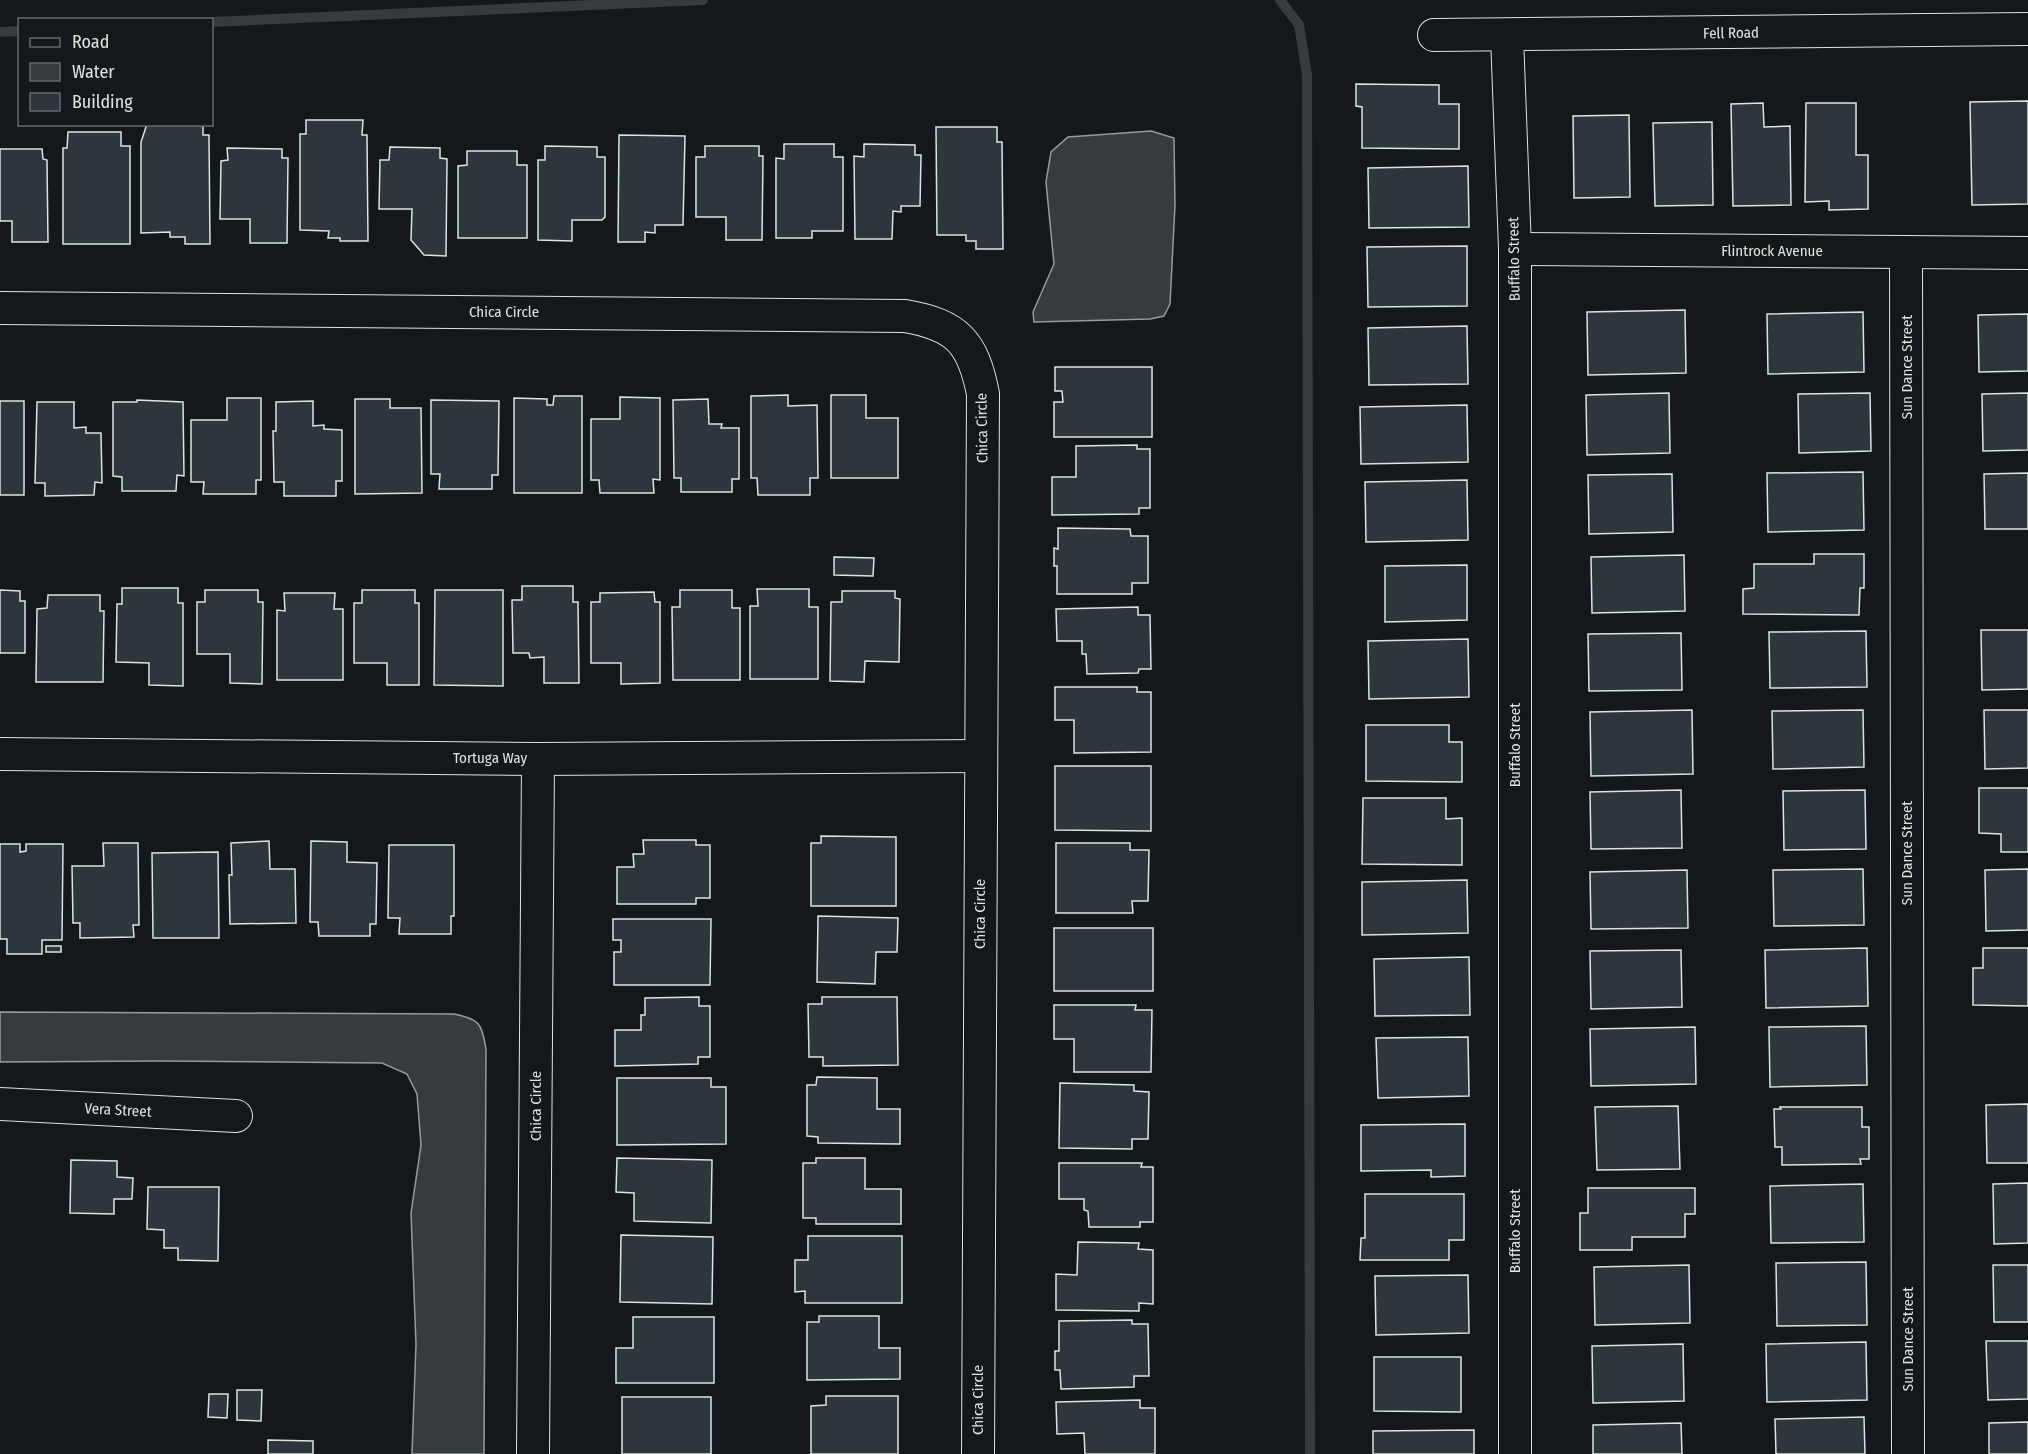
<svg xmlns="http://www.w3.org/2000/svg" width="2028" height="1454" viewBox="0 0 2028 1454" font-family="'Fira Sans Condensed',sans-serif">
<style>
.water{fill:#363b3e;stroke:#939e99;stroke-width:1.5}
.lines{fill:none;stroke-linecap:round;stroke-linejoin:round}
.stream{stroke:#363b3e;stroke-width:10}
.building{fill:#2c363c;stroke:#d8e6dc;stroke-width:1.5}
.street-casing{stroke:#d8e6dc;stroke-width:34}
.street{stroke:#14181c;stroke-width:32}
.labels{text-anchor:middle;stroke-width:4.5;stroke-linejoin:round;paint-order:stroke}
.street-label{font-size:15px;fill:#d8e6dc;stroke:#14181c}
</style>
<rect width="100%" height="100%" fill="#14181c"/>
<!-- water -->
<g class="water">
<path d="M1151 131 1174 138 1175 205 1170 304 1164 316 1150 319 1034 322 1033 312 1054 264 1046 182 1051 152 1068 137Z"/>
<path d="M0 1012 454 1014C479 1019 482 1023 486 1049L484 1454H412L416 1344 411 1213 421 1145 417 1094 407 1074 382 1063 160 1061 0 1062Z"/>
</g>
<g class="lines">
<!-- stream -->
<g class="stream">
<path d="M1280 0 1299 25 1307 75 1310 1454"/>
<path d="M212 22 703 0"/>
<path d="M0 32 20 31"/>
</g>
</g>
<!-- building -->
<g class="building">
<path d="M1356 84 1439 85V104H1459V149L1362 148V107L1356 106Z"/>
<path d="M2028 101V204L1972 205 1970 102Z"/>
<path d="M1763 103 1764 127 1790 126 1791 205 1733 206 1731 104Z"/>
<path d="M1806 103H1856V155H1868V209L1829 210V201L1805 202Z"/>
<path d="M1629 115 1630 197 1574 198 1573 116Z"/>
<path d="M306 120H363L362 135H367L368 241H340V238H328L329 231 300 230V134H306Z"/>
<path d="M1712 122 1713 205 1655 206 1653 123Z"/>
<path d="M147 124H203V135H209L210 244H185V237H170V232L141 233V142Z"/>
<path d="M936 127H997V142H1002L1003 249H976V241H966V235H937Z"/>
<path d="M68 132H121V146H130V244H63V148H67Z"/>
<path d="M619 135 685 136 683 225H655V233L645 232V242H618Z"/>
<path d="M784 144H834V157H843V231H812V238H776V158L784 159Z"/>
<path d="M864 144 915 145V155H921L920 206H901V212L893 211 892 239H855L854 156 864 157Z"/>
<path d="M545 146 597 147V157H605V217L602 220H572V241L538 240V160H545Z"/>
<path d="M705 146H759V156H763L762 240H726V217H696V157H705Z"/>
<path d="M390 147 440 148V158L447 159 446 256 424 255 411 240 412 209H379L380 160H389Z"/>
<path d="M227 148 282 149V158H288L287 243H250V219H220L221 161 228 160Z"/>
<path d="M0 149H42L43 159 47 160 48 242H12V221H0Z"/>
<path d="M467 151H517V165H527V238H458V166L467 165Z"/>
<path d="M1468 166 1469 227 1369 228 1368 168Z"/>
<path d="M1467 246V306L1368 307 1367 247Z"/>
<path d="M1685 310 1686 373 1588 375 1587 312Z"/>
<path d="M1863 312 1864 372 1768 374 1767 314Z"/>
<path d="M2028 314V371L1979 372 1978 315Z"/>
<path d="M1467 326 1468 384 1369 385 1368 328Z"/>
<path d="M1055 367H1152V437H1054V402H1063L1062 391H1055Z"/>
<path d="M1669 393 1670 453 1587 455 1586 395Z"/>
<path d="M1870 393 1871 451 1799 453 1798 394Z"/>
<path d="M2028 393V450L1983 451 1982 394Z"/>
<path d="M788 395V406L817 405 818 478H810V495H758L757 478H751V396Z"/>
<path d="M831 395H866V418H898V478H831Z"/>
<path d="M554 396H582V493H514V398L547 399V405H553Z"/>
<path d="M620 397 660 398V480L653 479 654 493H600L599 480H591V419H620Z"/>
<path d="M227 398H261V480H256V494H203L204 482H191V420H227Z"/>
<path d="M355 399H390V408H421L422 493 355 494Z"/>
<path d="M708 399 709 424H722L721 428H739V479H732V492H681V478H674L673 400Z"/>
<path d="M137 400 183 402 184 476 177 475 176 491H122V477L113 476V402H137Z"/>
<path d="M431 400 499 401 498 475H492V489H439L440 474H431Z"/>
<rect x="0" y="401" width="24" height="94"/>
<path d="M313 401V426L324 425V429L342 430V481H336V496H284V482H274L273 431H276V402Z"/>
<path d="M37 402H74V428L86 427V433H101L102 483 95 482 94 495 45 496V483H35Z"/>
<path d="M1467 405 1468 462 1361 464 1360 407Z"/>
<path d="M1137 445V449H1150V508H1139V514L1052 515V477H1076V446Z"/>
<path d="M1863 472 1864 530 1768 532 1767 473Z"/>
<path d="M2028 473V529H1985L1984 474Z"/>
<path d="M1672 474 1673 532 1589 534 1588 475Z"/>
<path d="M1467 480 1468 540 1366 542 1365 482Z"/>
<path d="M1058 528 1130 529 1131 536H1148V583H1132V594H1057V566H1054V548L1058 549Z"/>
<path d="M1814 554H1864V588H1860L1859 615 1743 614V589L1754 588V564H1814Z"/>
<path d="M1684 555 1685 611 1592 613 1591 557Z"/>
<path d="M834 557 874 558 873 576 834 575Z"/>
<path d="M1467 565V620L1385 622V566Z"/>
<path d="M522 586H573V602H578L579 683H544V657L530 658 529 653H513L512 600H522Z"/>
<path d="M122 588H178V603H183V686L149 685V663L116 662 117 604H122Z"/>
<path d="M757 589H809V607H818V679H750V606H758Z"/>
<path d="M0 590 20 591V601H25V653H0Z"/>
<path d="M205 590H258V602H263L262 684 230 683V654H197V602H205Z"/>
<path d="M362 590H415V603H419V685H387V663H354V603H362Z"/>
<path d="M435 590H503V686L434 685Z"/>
<path d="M680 590H732V608H740V680H673L672 607H680Z"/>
<path d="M842 591H895V598L900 599 899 662 865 661 864 682 830 681 831 602H842Z"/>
<path d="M654 592 655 602H660V683L621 684V663H591V602H600V593Z"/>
<path d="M284 593H335L334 609H343V680H277V610L285 611Z"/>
<path d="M48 595H100V611H104L103 682H36L37 609 47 608Z"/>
<path d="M1138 607V615H1150L1151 669H1139L1138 673 1087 674 1086 654H1082V641H1057L1056 609Z"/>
<path d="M1981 630H2028V689L1982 690Z"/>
<path d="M1866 631 1867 687 1770 688 1769 632Z"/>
<path d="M1681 633 1682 690 1589 691 1588 634Z"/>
<path d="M1468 639 1469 697 1369 699 1368 641Z"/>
<path d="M1055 687H1137V692H1151V752L1074 753V720H1055Z"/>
<path d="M1692 710 1693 774 1591 776 1590 712Z"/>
<path d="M1863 710 1864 767 1773 769 1772 711Z"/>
<path d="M1984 710H2028V768L1985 769Z"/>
<path d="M1366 725H1449V742H1462V782L1366 781Z"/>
<path d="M1055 766H1151V831L1055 830Z"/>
<path d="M1979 788H2028V852H2001V834L1979 833Z"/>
<path d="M1681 790 1682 848 1591 849 1590 792Z"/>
<path d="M1865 790 1866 849 1784 850 1783 791Z"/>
<path d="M1363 798H1446V819L1462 818V865L1362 864Z"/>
<path d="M821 836 896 837V906H811V843H821Z"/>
<path d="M643 840H696V845H710V898H696V904H617V867H634L633 854H644Z"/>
<path d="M269 841 270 869H295L296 923 230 924 229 875H232L231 843Z"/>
<path d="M311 841 347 842V862L377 863 376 924H370V936H319L318 922H310Z"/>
<path d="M103 843H138L139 925H133L134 937 80 938V923H73L72 866H104Z"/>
<path d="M1056 843H1130V850H1149L1148 901H1132L1133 913H1056Z"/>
<path d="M0 844H20V852L26 851V844H63L62 940H42V954H7V939H0Z"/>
<path d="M389 845H454V916H451V934H399L400 918H388Z"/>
<path d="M218 852 219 938H153L152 853Z"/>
<path d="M1863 869 1864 925 1774 926 1773 870Z"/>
<path d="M2028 869V930L1986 931 1985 870Z"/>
<path d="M1687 870 1688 928 1591 929 1590 872Z"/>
<path d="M1467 880 1468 933 1362 935V882Z"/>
<path d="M818 916 898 918 897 952H876L875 984 817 982Z"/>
<path d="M613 919H711L710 985H614V952H621V940H613Z"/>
<rect x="1054" y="928" width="99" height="63"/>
<rect x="46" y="946" width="15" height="6"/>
<path d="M1867 948 1868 1006 1766 1008 1765 950Z"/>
<path d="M1983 948H2028V1006L1973 1005V968H1983Z"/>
<path d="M1681 950 1682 1007 1591 1009 1590 951Z"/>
<path d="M1469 957 1470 1015 1375 1016 1374 959Z"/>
<path d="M699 997V1006H710V1057H698V1064L615 1066V1030H641V1015H645V998Z"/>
<path d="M822 997H897L898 1065 823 1066V1057H809L808 1004H822Z"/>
<path d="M1054 1005H1136L1135 1010H1152L1151 1072H1074V1039H1054Z"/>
<path d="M1866 1026 1867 1085 1770 1087 1769 1027Z"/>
<path d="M1695 1027 1696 1084 1591 1086 1590 1029Z"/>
<path d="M1468 1037 1469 1096 1378 1098 1376 1038Z"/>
<path d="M817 1077 877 1078V1109H900V1144L818 1143V1137L807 1136V1085H816Z"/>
<path d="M617 1078H711V1087H726V1144L617 1145Z"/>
<path d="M1060 1083 1134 1085V1091L1149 1092 1148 1139H1132V1149L1059 1148Z"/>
<path d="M2028 1104V1163H1987L1986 1105Z"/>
<path d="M1678 1106 1680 1169 1597 1170 1595 1107Z"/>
<path d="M1780 1107H1862V1127H1869V1159H1860L1861 1164 1782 1165V1147H1775L1774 1109H1781Z"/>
<path d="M1465 1124V1176L1431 1177V1170L1361 1171V1125Z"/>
<path d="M617 1158 712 1160 711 1223 634 1221V1193L616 1192Z"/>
<path d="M816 1158H865V1189H901V1224H816V1218H803V1163H816Z"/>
<path d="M71 1160 117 1161V1177L133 1178 132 1199H114V1214L70 1213Z"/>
<path d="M1059 1163H1142L1141 1167H1153V1222H1140V1227H1089L1088 1211 1084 1210V1199H1059Z"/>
<path d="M2028 1183V1243L1994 1244 1993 1184Z"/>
<path d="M1863 1184 1864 1242 1771 1243 1770 1186Z"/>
<path d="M148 1187H219L218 1261 178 1260V1248H164V1230L147 1229Z"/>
<path d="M1588 1188H1695V1214H1685V1237H1632V1250H1580V1213H1588Z"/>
<path d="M1365 1194H1464V1240H1449V1260H1360L1361 1238H1365Z"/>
<path d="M621 1235 713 1237 712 1304 620 1302Z"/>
<path d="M808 1236H902V1303H805V1291L795 1292V1260H808Z"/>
<path d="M1078 1242 1139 1243 1138 1249 1153 1250V1304L1139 1303V1311L1056 1310V1274L1077 1275Z"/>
<path d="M1866 1262 1867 1325 1777 1326 1776 1263Z"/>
<path d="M1689 1265 1690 1323 1595 1325 1594 1267Z"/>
<path d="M1993 1265H2028V1322H1994Z"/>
<path d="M1468 1275 1469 1333 1376 1335 1375 1276Z"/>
<path d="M819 1316H879V1348H900V1379L807 1380V1322H819Z"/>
<path d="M633 1317H714V1383H616V1348H633Z"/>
<path d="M1132 1320V1324H1148L1149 1376H1134V1387L1061 1389 1060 1370H1055V1351H1059V1321Z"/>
<path d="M1986 1341H2028V1399L1988 1400Z"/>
<path d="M1866 1342 1867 1400 1767 1402 1766 1344Z"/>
<path d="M1683 1344 1684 1401 1593 1403 1592 1346Z"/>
<path d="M1374 1357H1461V1412L1374 1411Z"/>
<path d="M237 1390H262L261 1421 237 1420Z"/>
<path d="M209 1394H228L227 1418 208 1417Z"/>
<path d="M826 1396H898V1454H811V1406L826 1405Z"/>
<rect x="622" y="1397" width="89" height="57"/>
<path d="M1140 1400V1408H1155V1454H1085L1084 1433 1057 1434 1056 1402Z"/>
<path d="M1864 1417 1865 1454H1776L1775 1419Z"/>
<path d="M2028 1422V1454H1989V1423Z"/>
<path d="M1681 1423 1682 1454H1593V1425Z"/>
<path d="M1474 1430V1454H1373V1431Z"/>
<path d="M268 1440 313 1441V1454H268Z"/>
</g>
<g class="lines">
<defs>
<g id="street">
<path d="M1434 35 2028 29"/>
<path d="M1507 36 1515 249V1454"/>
<path d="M1515 249 2028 253"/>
<path d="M1906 252 1908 1454"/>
<path d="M0 308 905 316C957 325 973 342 983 394L978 1454"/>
<path d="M0 754 538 759 980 756"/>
<path d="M0 1104 236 1116"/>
<path d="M533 1454 538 759"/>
</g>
</defs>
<!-- street casing -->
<use href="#street" class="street-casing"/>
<!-- street -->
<use href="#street" class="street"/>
</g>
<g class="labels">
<!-- street labels -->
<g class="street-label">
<text transform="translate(1731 33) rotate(-1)" y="5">Fell Road</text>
<text x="1772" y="256">Flintrock Avenue</text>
<text transform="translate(1514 259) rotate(-91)" y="5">Buffalo Street</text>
<text x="504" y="317">Chica Circle</text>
<text transform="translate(1907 367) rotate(-90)" y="5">Sun Dance Street</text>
<text transform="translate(982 428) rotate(-91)" y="5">Chica Circle</text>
<text transform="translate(1515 745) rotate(-90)" y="5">Buffalo Street</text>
<text x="490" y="763">Tortuga Way</text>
<text transform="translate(1907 853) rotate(-90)" y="5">Sun Dance Street</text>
<text transform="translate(980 914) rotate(-90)" y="5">Chica Circle</text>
<text transform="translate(536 1106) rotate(-90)" y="5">Chica Circle</text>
<text transform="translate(118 1110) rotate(3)" y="5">Vera Street</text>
<text transform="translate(1515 1231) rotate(-90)" y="5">Buffalo Street</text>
<text transform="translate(1908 1339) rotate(-90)" y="5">Sun Dance Street</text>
<text transform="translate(978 1400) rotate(-90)" y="5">Chica Circle</text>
</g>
</g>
<!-- legend -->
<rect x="18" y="18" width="195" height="108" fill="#14181c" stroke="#626a69" stroke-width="1.5"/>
<rect x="30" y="38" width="30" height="9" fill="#14181c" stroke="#626a69" stroke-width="1.5"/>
<text x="72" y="48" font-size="18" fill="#d8e6dc">Road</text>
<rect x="30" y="63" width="30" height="18" fill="#363b3e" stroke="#626a69" stroke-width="1.5"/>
<text x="72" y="78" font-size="18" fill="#d8e6dc">Water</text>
<rect x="30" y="93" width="30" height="18" fill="#2c363c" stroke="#626a69" stroke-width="1.5"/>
<text x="72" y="108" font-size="18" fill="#d8e6dc">Building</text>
</svg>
